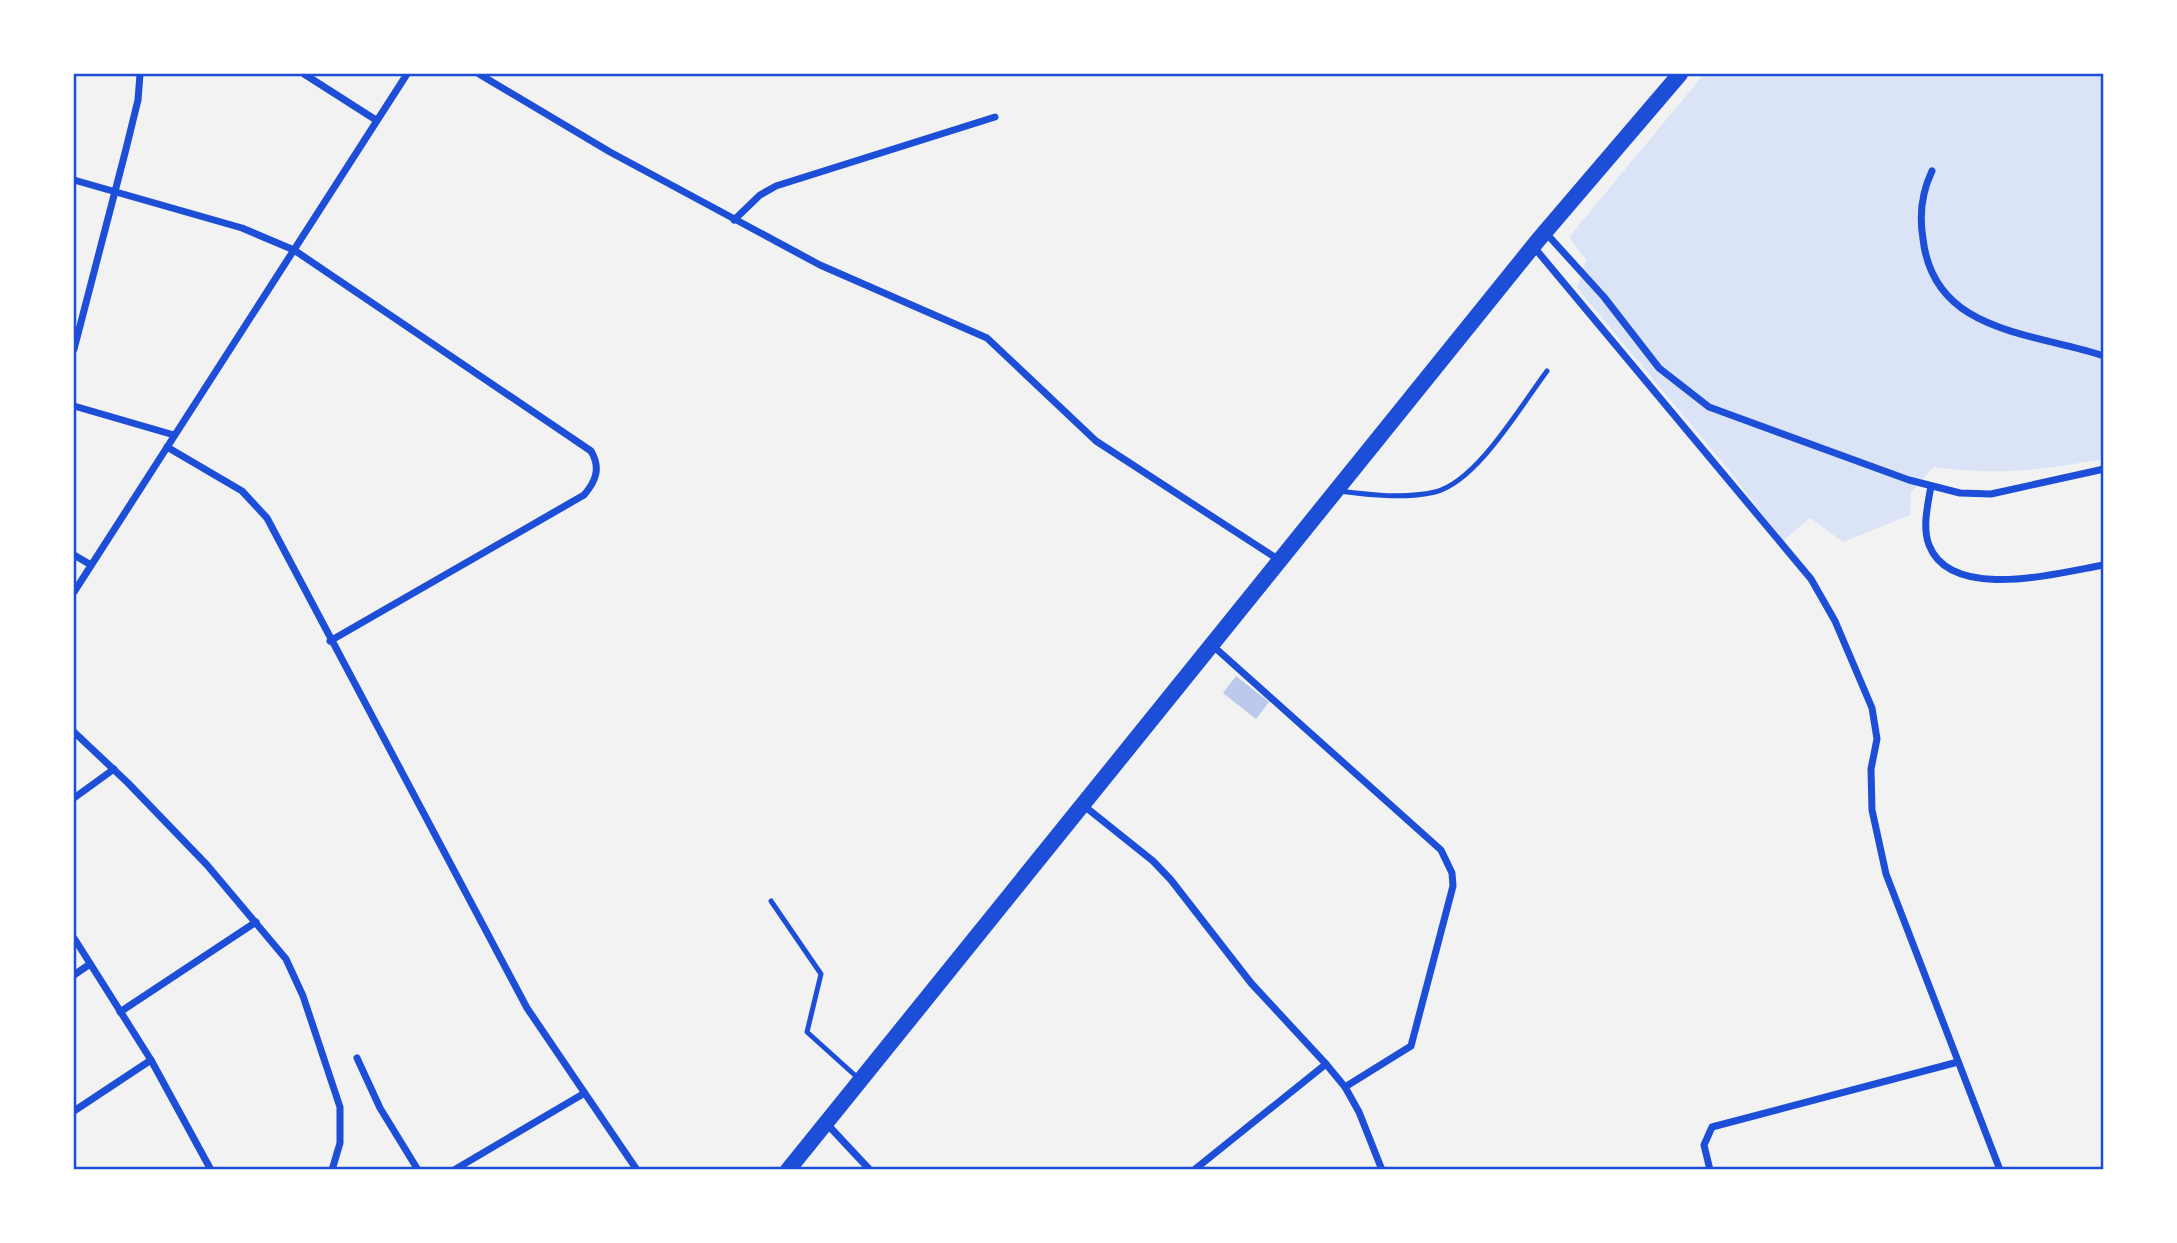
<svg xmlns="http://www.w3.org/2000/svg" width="2177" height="1243" viewBox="0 0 2177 1243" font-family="'Open Sans',sans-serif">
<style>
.green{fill:#dbe4f7}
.building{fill:#bdc9ec}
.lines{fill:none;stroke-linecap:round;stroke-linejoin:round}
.service{stroke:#1d4ed8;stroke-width:5}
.minor{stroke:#1d4ed8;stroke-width:7}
.primary{stroke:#1d4ed8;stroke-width:16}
.neatline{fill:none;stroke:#1d4ed8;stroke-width:2.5}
</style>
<rect width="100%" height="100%" fill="#f2f2f2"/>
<!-- green -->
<path class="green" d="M1704 74H2103V459C2042 470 1996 476 1934 467L1911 492 1910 515 1843 542 1810 518 1783 541 1728 469 1577 288 1586 260 1569 237Z"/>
<!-- building -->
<path class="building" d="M1236 676 1269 702 1256 719 1223 693Z"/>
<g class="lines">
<!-- service -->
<g class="service">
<path d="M1339 491C1370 495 1404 499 1435 492 1477 482 1522 404 1547 371"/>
<path d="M771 901 821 974 807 1032 858 1078"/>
</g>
<!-- minor -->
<g class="minor">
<path d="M304 74 376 120"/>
<path d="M479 74 610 152 820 265 987 338 1096 441 1279 560"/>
<path d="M1932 171C1921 194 1919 215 1923 239 1934 334 2033 332 2104 356"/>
<path d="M74 180 242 228 294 250 591 451C601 468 596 481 584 495L330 641"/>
<path d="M734 220 760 195 776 186 995 117"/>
<path d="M1545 232 1604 297 1659 368 1709 407 1909 480 1960 493 1991 494 2104 469"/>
<path d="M1533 246 1811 579 1835 621 1872 708 1877 739 1871 769 1872 810 1886 874 2000 1170"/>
<path d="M74 349 125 153 138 100 140 74"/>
<path d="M74 406 174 435"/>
<path d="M167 447 242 491 267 518 527 1008 637 1170"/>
<path d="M1931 486C1928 504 1922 527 1929 545 1951 602 2058 573 2104 565"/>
<path d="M74 555 91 565"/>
<path d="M74 592 407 74"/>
<path d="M1212 645 1441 850 1452 873 1453 886 1411 1046 1345 1087"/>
<path d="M74 732 128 783 207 865 286 959 303 996 340 1107V1143L332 1170"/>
<path d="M74 798 114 769"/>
<path d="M1083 805 1153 861 1171 880 1251 983 1326 1064 1345 1087 1359 1112 1382 1170"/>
<path d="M74 938 151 1060 211 1170"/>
<path d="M74 975 90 964"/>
<path d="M120 1012 256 922"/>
<path d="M357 1058 380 1108 418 1170"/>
<path d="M74 1111 151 1060"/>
<path d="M827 1124 870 1170"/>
<path d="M454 1170 583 1094"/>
<path d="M1194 1170 1326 1064"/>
<path d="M1710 1170 1704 1145 1712 1127 1958 1062"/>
</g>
<!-- primary -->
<path class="primary" d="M788 1170 1539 239 1680 74"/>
</g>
<!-- border -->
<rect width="2177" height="1243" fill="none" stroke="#ffffff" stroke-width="150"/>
<rect x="75" y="75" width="2027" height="1093" class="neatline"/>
</svg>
